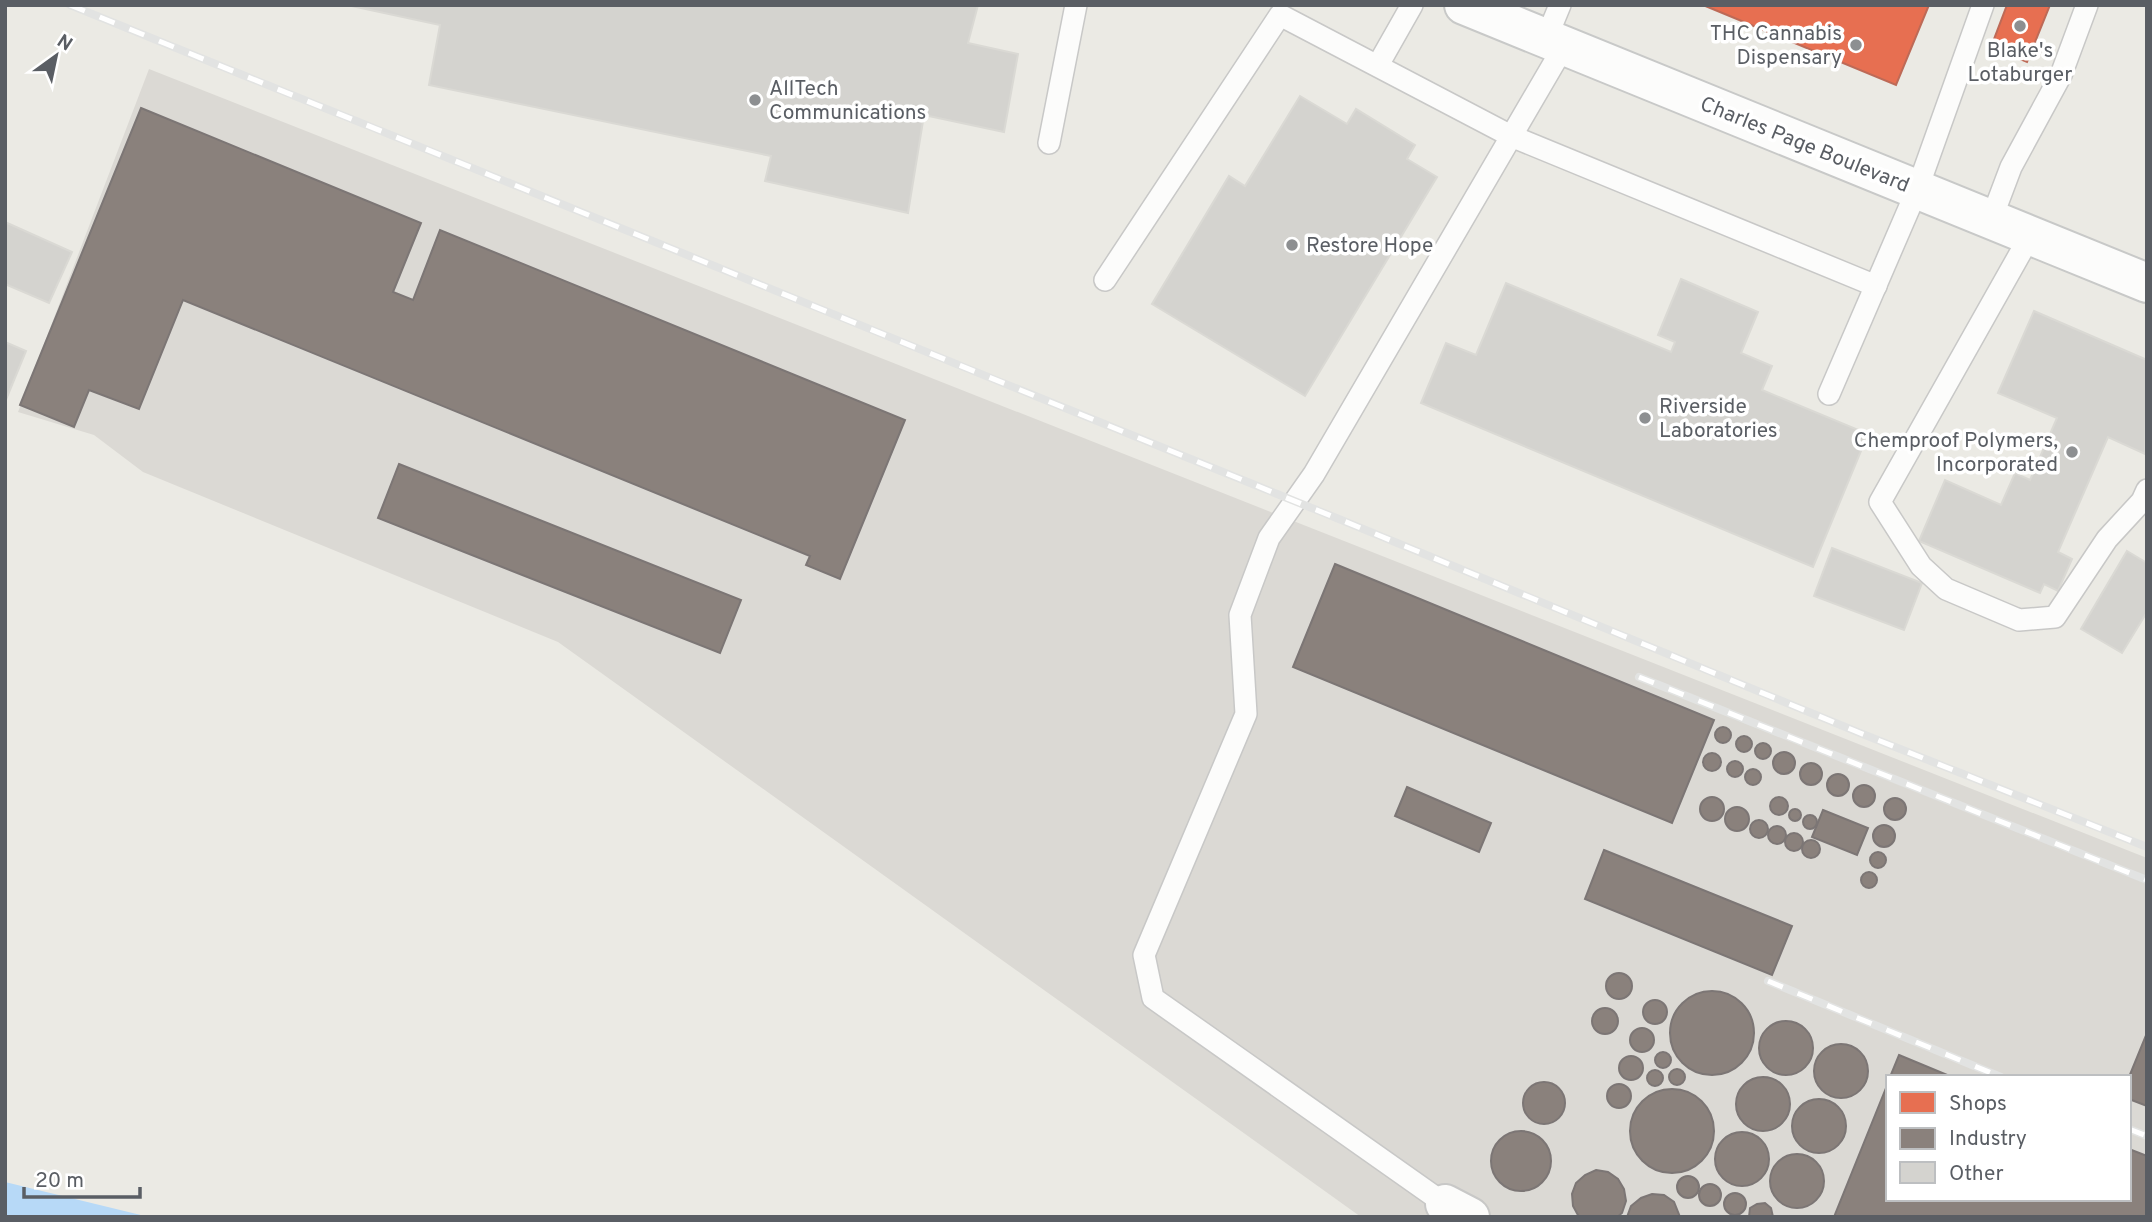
<svg xmlns="http://www.w3.org/2000/svg" width="2152" height="1222" viewBox="0 0 2152 1222" font-family="Overpass,sans-serif">
<style>
.industrial{fill:#dbd9d4;fill-rule:evenodd}
.water{fill:#b7d9f7}
.shops{fill:#e76f51;stroke:#bd6a57;stroke-width:2}
.industry{fill:#8a817c;stroke:#7c7675;stroke-width:2}
.building{fill:#d4d3cf;stroke:#dad9d4;stroke-width:2}
.lines{fill:none;stroke-linecap:round;stroke-linejoin:round}
.lane-casing{stroke:#c8c8c7;stroke-width:24}
.street-casing{stroke:#c8c8c7;stroke-width:42}
.secondary-casing{stroke:#c8c9c8;stroke-width:42}
.lane{stroke:#fcfcfb;stroke-width:21}
.street{stroke:#fcfcfb;stroke-width:38}
.secondary{stroke:#fcfcfb;stroke-width:38}
.rail-casing{stroke:#e2e3e2;stroke-width:8}
.rail{stroke:#fff;stroke-width:5;stroke-dasharray:16;stroke-linecap:butt}
.poi-dot{fill:#8d8f91;stroke:#fff;stroke-width:2.5}
.labels{text-anchor:middle;stroke-width:7;stroke-linejoin:round;paint-order:stroke}
.poi-label{font-size:21px;fill:#5a5e64;stroke:#fff;text-anchor:start}
.street-label{font-size:21px;fill:#5a5e64;stroke:#fff}
</style>
<rect width="100%" height="100%" fill="#ebeae4"/>
<!-- industrial -->
<path class="industrial" d="M149 69 2147 858V1217H1361L558 642 143 472 94 435 18 412ZM1888 1077H2129V1199H1888Z"/>
<!-- water -->
<path class="water" d="M5 1182 149 1217H5Z"/>
<!-- shops -->
<g class="shops">
<path d="M1703 5H1929L1896 85Z"/>
<path d="M2007 5H2050L2027 62 1991 47Z"/>
</g>
<!-- industry -->
<g class="industry">
<path d="M141 108 421 223 393 292 413 300 440 230 905 420 840 579 806 565 810 556 183 300 139 409 89 390 74 427 20 405Z"/>
<path d="M399 464 741 600 720 653 378 518Z"/>
<path d="M1335 564 1714 720 1672 823 1293 667Z"/>
<circle cx="1723" cy="735" r="8"/>
<circle cx="1744" cy="744" r="8"/>
<circle cx="1763" cy="751" r="8"/>
<circle cx="1784" cy="763" r="11"/>
<circle cx="1712" cy="762" r="9"/>
<circle cx="1735" cy="769" r="8"/>
<circle cx="1811" cy="774" r="11"/>
<circle cx="1753" cy="777" r="8"/>
<circle cx="1838" cy="785" r="11"/>
<circle cx="1864" cy="796" r="11"/>
<path d="M1407 787 1491 823 1479 852 1395 816Z"/>
<circle cx="1712" cy="809" r="12"/>
<circle cx="1779" cy="806" r="9"/>
<circle cx="1895" cy="809" r="11"/>
<circle cx="1737" cy="819" r="12"/>
<circle cx="1795" cy="815" r="6"/>
<path d="M1823 810 1868 828 1857 855 1812 837Z"/>
<circle cx="1810" cy="822" r="7"/>
<circle cx="1759" cy="829" r="9"/>
<circle cx="1884" cy="836" r="11"/>
<circle cx="1777" cy="835" r="9"/>
<circle cx="1794" cy="842" r="9"/>
<circle cx="1811" cy="849" r="9"/>
<path d="M1604 850 1792 926 1772 975 1585 899Z"/>
<circle cx="1878" cy="860" r="8"/>
<circle cx="1869" cy="880" r="8"/>
<circle cx="1619" cy="986" r="13"/>
<circle cx="1712" cy="1033" r="42"/>
<circle cx="1655" cy="1012" r="12"/>
<circle cx="1605" cy="1021" r="13"/>
<circle cx="1786" cy="1048" r="27"/>
<circle cx="1642" cy="1040" r="12"/>
<path d="M2147 1033V1106L2129 1099V1077Z"/>
<circle cx="1841" cy="1071" r="27"/>
<circle cx="1663" cy="1060" r="8"/>
<path d="M1899 1055 1952 1077H1890Z"/>
<circle cx="1631" cy="1068" r="12"/>
<circle cx="1677" cy="1077" r="8"/>
<circle cx="1655" cy="1078" r="8"/>
<circle cx="1763" cy="1104" r="27"/>
<circle cx="1544" cy="1103" r="21"/>
<path d="M1888 1083V1199H2129V1149L2147 1156V1217H1834Z"/>
<circle cx="1619" cy="1096" r="12"/>
<circle cx="1672" cy="1131" r="42"/>
<circle cx="1819" cy="1126" r="27"/>
<circle cx="1521" cy="1161" r="30"/>
<circle cx="1742" cy="1159" r="27"/>
<circle cx="1797" cy="1181" r="27"/>
<path d="M1596 1170 1608 1172 1618 1179 1624 1189 1626 1201 1622 1213 1617 1217H1579L1573 1206 1572 1194 1576 1183 1585 1175Z"/>
<circle cx="1688" cy="1187" r="11"/>
<circle cx="1710" cy="1195" r="11"/>
<circle cx="1735" cy="1204" r="11"/>
<path d="M1652 1194 1664 1195 1674 1202 1680 1217H1627L1631 1206 1641 1198Z"/>
<path d="M1765 1203 1771 1208 1773 1217H1749L1750 1208 1757 1204Z"/>
</g>
<!-- building -->
<g class="building">
<path d="M347 5H978L968 43 1018 54 1004 132 924 115 908 213 765 181 771 156 429 85 440 25Z"/>
<path d="M1300 96 1347 124 1356 109 1415 145 1407 159 1437 177 1305 396 1152 304 1229 176 1245 186Z"/>
<path d="M5 222 72 252 49 303 5 284Z"/>
<path d="M1681 279 1758 312 1741 353 1772 366 1762 390 1868 434 1813 567 1421 403 1446 343 1476 355 1506 283 1671 352 1675 342 1658 335Z"/>
<path d="M2034 311 2147 360 2145 454 2108 437 2058 552 2072 559 2058 591 2044 584 2040 593 1919 541 1945 480 2001 505 2015 473 2030 480 2057 418 1998 393Z"/>
<path d="M5 342 26 351 5 402Z"/>
<path d="M1832 548 1922 583 1904 630 1814 596Z"/>
<path d="M2127 551 2147 563V612L2122 653 2081 629Z"/>
</g>
<g class="lines">
<defs>
<g id="lane">
<path d="M1546 39 1560 5"/>
<path d="M1378 65 1412 5"/>
<path d="M1049 143 1076 5"/>
<path d="M1991 220 2011 167 2061 75 2087 5"/>
<path d="M2030 236 1880 502 1921 566 1946 589 2019 620 2055 617 2107 539 2142 501 2147 490"/>
<path d="M1105 280 1280 15 1511 136 1876 286"/>
<path d="M1829 394 1917 190 1983 5"/>
<path d="M1445 1204 1153 998 1144 955 1246 714 1240 615 1269 538 1314 474 1564 46"/>
</g>
<path id="street" d="M1445 1204 1470 1217"/>
<path id="secondary" d="M1464 5 2147 283"/>
</defs>
<!-- lane casing -->
<use href="#lane" class="lane-casing"/>
<!-- street casing -->
<use href="#street" class="street-casing"/>
<!-- secondary casing -->
<use href="#secondary" class="secondary-casing"/>
<!-- lane -->
<use href="#lane" class="lane"/>
<!-- street -->
<use href="#street" class="street"/>
<!-- secondary -->
<use href="#secondary" class="secondary"/>
<defs>
<g id="rail">
<path d="M70 5 1334 517 1860 733 2147 847"/>
<path d="M1639 677 2147 880"/>
<path d="M1768 981 2001 1077"/>
<path d="M2129 1129 2147 1136"/>
</g>
</defs>
<!-- rail casing -->
<use href="#rail" class="rail-casing"/>
<!-- rail -->
<use href="#rail" class="rail"/>
</g>
<!-- markers -->
<g class="poi-dot">
<circle cx="2020" cy="26" r="7"/>
<circle cx="1856" cy="45" r="7"/>
<circle cx="755" cy="100" r="7"/>
<circle cx="1292" cy="245" r="7"/>
<circle cx="1645" cy="418" r="7"/>
<circle cx="2072" cy="452" r="7"/>
</g>
<g class="labels">
<!-- poi labels -->
<g class="poi-label">
<text x="1842" y="40" text-anchor="end">THC Cannabis<tspan x="1842" dy="24">Dispensary</tspan></text>
<text x="2020" y="57" text-anchor="middle">Blake's<tspan x="2020" dy="24">Lotaburger</tspan></text>
<text x="769" y="95">AllTech<tspan x="769" dy="24">Communications</tspan></text>
<text x="1306" y="252">Restore Hope</text>
<text x="1659" y="413">Riverside<tspan x="1659" dy="24">Laboratories</tspan></text>
<text x="2058" y="447" text-anchor="end">Chemproof Polymers,<tspan x="2058" dy="24">Incorporated</tspan></text>
</g>
<!-- street labels -->
<g class="street-label">
<text transform="translate(1805 144) rotate(22)" y="7">Charles Page Boulevard</text>
</g>
</g>
<!-- border -->
<rect width="2152" height="1222" fill="none" stroke="#5a5e64" stroke-width="14"/>
<!-- legend -->
<rect x="1886" y="1075" width="245" height="126" fill="#ffffff" stroke="#bdbfc1" stroke-width="2"/>
<rect x="1900" y="1092" width="35" height="21" fill="#e76f51" stroke="#bdbfc1" stroke-width="2"/>
<text x="1949" y="1110" font-size="21" fill="#5a5e64">Shops</text>
<rect x="1900" y="1128" width="35" height="21" fill="#8a817c" stroke="#bdbfc1" stroke-width="2"/>
<text x="1949" y="1145" font-size="21" fill="#5a5e64">Industry</text>
<rect x="1900" y="1162" width="35" height="21" fill="#d4d3cf" stroke="#bdbfc1" stroke-width="2"/>
<text x="1949" y="1180" font-size="21" fill="#5a5e64">Other</text>
<!-- north arrow -->
<g transform="translate(56 56) rotate(33)" stroke="#ffffff" stroke-width="5" paint-order="stroke">
<path d="M0-5L12 26L0 18L-12 26Z" fill="#5a5e64"/>
<text y="-10" font-size="19" font-weight="bold" text-anchor="middle" fill="#5a5e64">N</text>
</g>
<!-- scale -->
<path d="M24 1187v10h116v-10" fill="none" stroke="#5a5e64" stroke-width="3.5"/>
<text x="35" y="1187" font-size="21" fill="#5a5e64" stroke="#ffffff" stroke-width="5" paint-order="stroke">20 m</text>
</svg>
